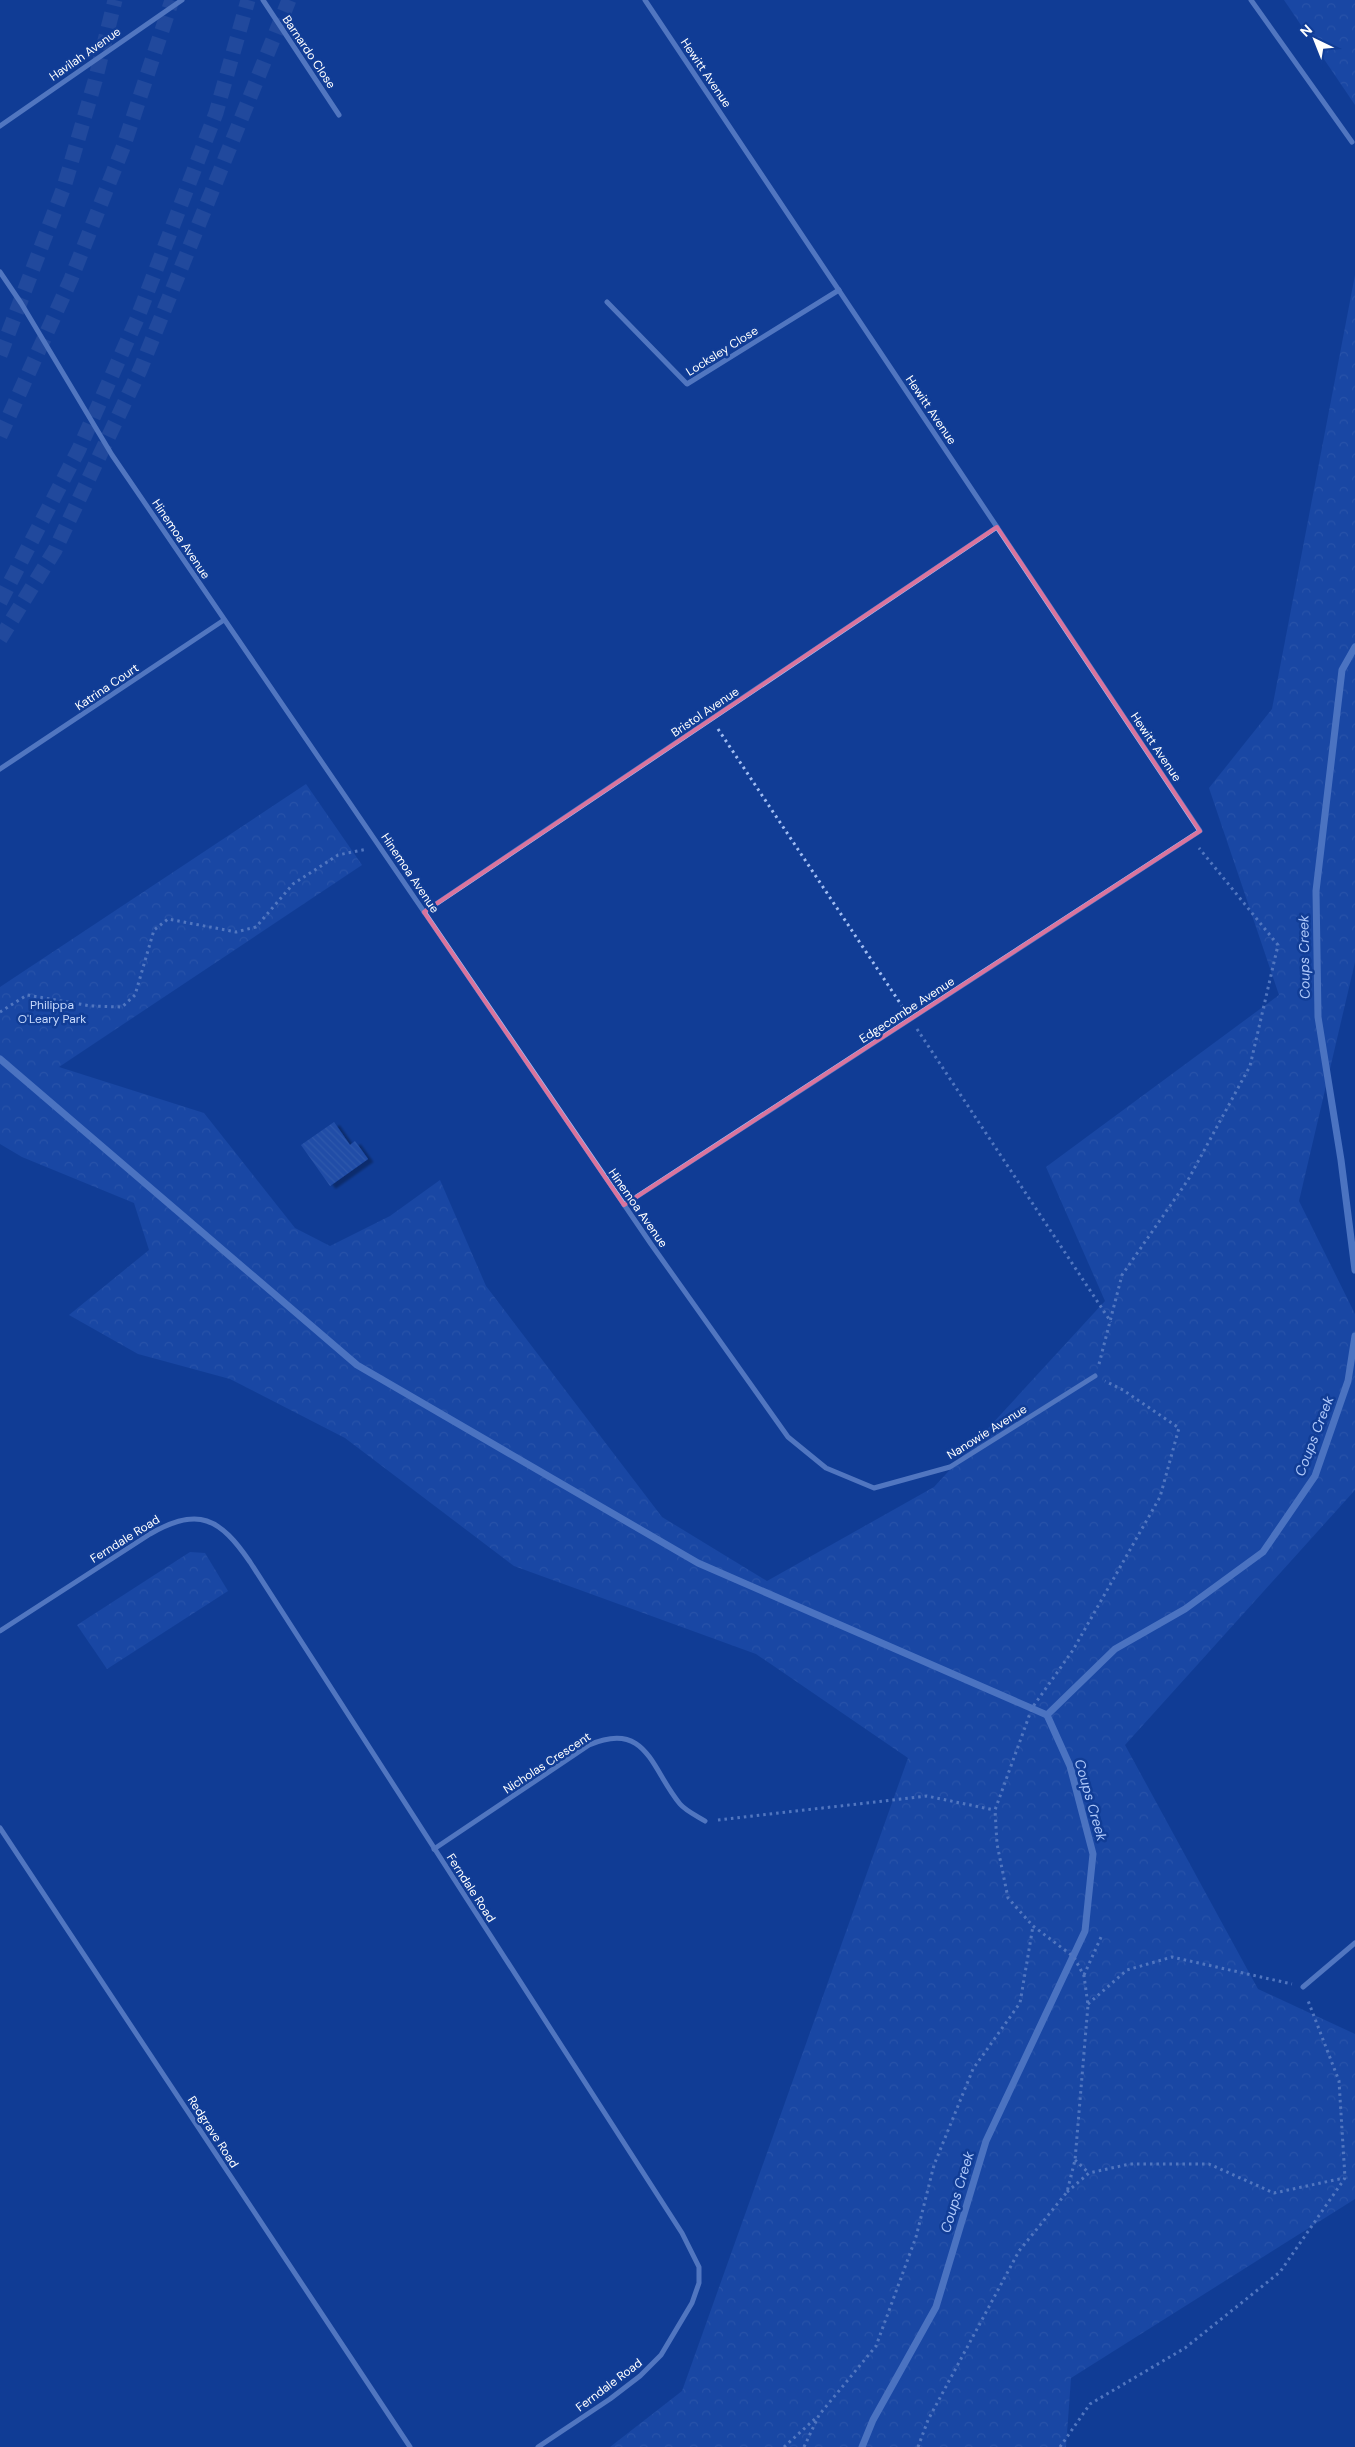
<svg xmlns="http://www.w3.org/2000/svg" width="1355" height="2447" viewBox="0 0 1355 2447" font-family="'DM Sans',sans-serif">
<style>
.forest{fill:url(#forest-crowns)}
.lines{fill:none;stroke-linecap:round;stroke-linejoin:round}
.stream{stroke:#93b6f7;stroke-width:7}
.building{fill:url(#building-back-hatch);filter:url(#shadow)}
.motorway-tunnel{stroke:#355aa6;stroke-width:15;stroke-dasharray:15 8;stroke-linecap:butt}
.path{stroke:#a1bdf3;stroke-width:3;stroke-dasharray:2.5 4;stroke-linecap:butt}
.minor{stroke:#a1bdf3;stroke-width:5}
.marked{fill:none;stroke:#da749d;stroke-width:4;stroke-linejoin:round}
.labels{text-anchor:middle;stroke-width:5;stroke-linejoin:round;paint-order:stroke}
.street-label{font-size:12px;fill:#fff;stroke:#113d96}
.park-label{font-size:12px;fill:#c9dbfd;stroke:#113d96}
.water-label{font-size:14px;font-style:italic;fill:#aec8fa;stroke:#113d96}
</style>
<defs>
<pattern id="forest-crowns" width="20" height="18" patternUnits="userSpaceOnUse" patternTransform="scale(1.25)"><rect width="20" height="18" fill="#2455b6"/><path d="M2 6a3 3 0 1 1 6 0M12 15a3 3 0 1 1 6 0" fill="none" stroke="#456ec1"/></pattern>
<pattern id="building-back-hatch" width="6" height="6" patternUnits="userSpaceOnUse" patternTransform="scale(1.25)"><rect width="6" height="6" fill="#3562bd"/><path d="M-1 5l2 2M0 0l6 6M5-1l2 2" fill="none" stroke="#537ac7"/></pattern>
<filter id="shadow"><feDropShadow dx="5.5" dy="3" stdDeviation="1" flood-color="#0009"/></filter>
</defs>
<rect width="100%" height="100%" fill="#113d96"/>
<!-- forest -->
<g class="forest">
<path d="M1284 0H1355V105Z"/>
<path d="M1355 275V962L1299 1201 1355 1314V1490L1125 1745 1258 1989 1355 2034V2199L1071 2378 1066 2447H610L682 2391 908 1758 756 1654 514 1566 345 1438 230 1379 138 1354 69 1315 149 1250 134 1203 22 1157 0 1144V987L306 784 362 865 59 1067 204 1113 295 1228 330 1246 390 1216 440 1180 486 1286 662 1517 767 1581 934 1487 1105 1301 1046 1167 1279 995 1209 788 1272 709Z"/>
<path d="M190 1552 205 1553 228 1591 107 1669 77 1625Z"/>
</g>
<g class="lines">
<!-- stream -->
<g class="stream">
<path d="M1355 647 1342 670 1316 891 1318 1017 1341 1160 1355 1270"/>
<path d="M0 1059 357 1365 698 1563 1047 1715"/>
<path d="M862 2447 873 2420 936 2307 986 2141 1085 1931 1093 1854 1070 1766 1047 1715 1115 1649 1185 1609 1263 1552 1315 1476 1348 1381 1355 1336"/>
</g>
</g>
<!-- building -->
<path class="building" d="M334 1122 350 1145 355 1141 368 1159 330 1186 301 1145Z"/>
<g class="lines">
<!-- motorway-tunnel -->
<g class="motorway-tunnel">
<path d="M0 355 64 187 95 81 115 0"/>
<path d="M0 436 71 279 124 145 172 0"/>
<path d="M0 602 79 449 137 319 216 113 248 0"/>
<path d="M0 639 55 550 140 370 289 0"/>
</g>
<!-- path -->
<g class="path">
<path d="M718 729 904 1009"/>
<path d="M0 1012 27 995 91 1006 122 1007 135 995 154 930 168 919 236 932 256 927 293 884 338 855 367 849"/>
<path d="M917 1029 1111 1322"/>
<path d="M1099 1364 1122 1275 1188 1180 1250 1066 1278 945 1199 848"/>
<path d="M718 1820 927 1796 994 1810"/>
<path d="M1084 1975 1102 1935"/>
<path d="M1088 2004 1127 1970 1172 1957 1292 1984"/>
<path d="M1075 2160 1089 2173"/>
<path d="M1067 2192 1089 2173 1130 2164H1209L1274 2193 1344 2178"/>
<path d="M784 2447 817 2417"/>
<path d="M804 2447 819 2415 876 2346 916 2237 934 2165 973 2069 1020 2003 1033 1926"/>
<path d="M918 2447 928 2420 1019 2251 1067 2192 1075 2160 1088 2005 1084 1976 1074 1957 1033 1926 1008 1898 997 1844 995 1810 1032 1708 1073 1650 1160 1497 1179 1428 1123 1390 1105 1381"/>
<path d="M1060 2447 1090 2404 1185 2348 1280 2272 1345 2178 1339 2081 1307 1998"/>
</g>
<!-- minor -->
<g class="minor">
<path d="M263 0 339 115"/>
<path d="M1251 0 1352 142"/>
<path d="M0 126 182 0"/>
<path d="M0 272 21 303 112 455 651 1244 788 1437 826 1468 874 1488 950 1467 1095 1376"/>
<path d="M607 302 687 384 839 290"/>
<path d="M0 769 224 620"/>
<path d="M424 912 997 527"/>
<path d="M624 1205 1200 831 645 0"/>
<path d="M0 1631 150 1534C198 1506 220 1518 250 1562L682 2233 699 2267V2283L692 2303 661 2355 640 2376 610 2399 538 2447"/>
<path d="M0 1828 410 2447"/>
<path d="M434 1849 589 1745C647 1720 651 1769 680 1804 686 1811 697 1816 705 1821"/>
<path d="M1303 1987 1355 1943"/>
</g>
</g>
<!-- marked area -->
<path d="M0 0H1355V2447H0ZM997 527 1200 831 624 1205 424 912Z" fill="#113d96" fill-opacity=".55" fill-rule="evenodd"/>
<path class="marked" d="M997 527 1200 831 624 1205 424 912Z"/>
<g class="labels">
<!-- street labels -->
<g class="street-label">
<text transform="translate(309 52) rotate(56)" y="4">Barnardo Close</text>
<text transform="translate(85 54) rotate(-35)" y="4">Havilah Avenue</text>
<text transform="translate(706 73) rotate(56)" y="4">Hewitt Avenue</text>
<text transform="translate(722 351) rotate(-32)" y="4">Locksley Close</text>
<text transform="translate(931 410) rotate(56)" y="4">Hewitt Avenue</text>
<text transform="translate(181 539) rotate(56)" y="4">Hinemoa Avenue</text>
<text transform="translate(107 687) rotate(-34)" y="4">Katrina Court</text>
<text transform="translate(705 712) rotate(-34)" y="4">Bristol Avenue</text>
<text transform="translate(1156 747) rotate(56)" y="4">Hewitt Avenue</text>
<text transform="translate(410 873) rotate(56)" y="4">Hinemoa Avenue</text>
<text transform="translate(907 1010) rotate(-33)" y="4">Edgecombe Avenue</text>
<text transform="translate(638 1208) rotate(55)" y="4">Hinemoa Avenue</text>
<text transform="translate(987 1432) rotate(-32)" y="4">Nanowie Avenue</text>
<text transform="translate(125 1539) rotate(-32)" y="4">Ferndale Road</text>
<text transform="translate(547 1763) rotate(-33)" y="4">Nicholas Crescent</text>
<text transform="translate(471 1888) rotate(57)" y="4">Ferndale Road</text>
<text transform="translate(213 2132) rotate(57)" y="4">Redgrave Road</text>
<text transform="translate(609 2385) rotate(-37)" y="4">Ferndale Road</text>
</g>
<!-- park labels -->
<g class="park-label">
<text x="52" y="1009">Philippa<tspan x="52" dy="14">O'Leary Park</tspan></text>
</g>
<!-- water labels -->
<g class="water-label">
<text transform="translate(1304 957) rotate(-91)" y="5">Coups Creek</text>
<text transform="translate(1314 1436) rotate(-69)" y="5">Coups Creek</text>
<text transform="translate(1091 1800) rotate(74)" y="5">Coups Creek</text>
<text transform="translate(957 2192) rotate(-73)" y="5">Coups Creek</text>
</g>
</g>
<!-- north arrow -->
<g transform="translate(1315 40) rotate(317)" stroke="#113d96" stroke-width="4" paint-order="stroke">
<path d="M0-4L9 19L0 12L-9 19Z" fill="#ffffff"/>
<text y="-8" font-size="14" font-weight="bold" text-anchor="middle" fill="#ffffff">N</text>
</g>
</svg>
